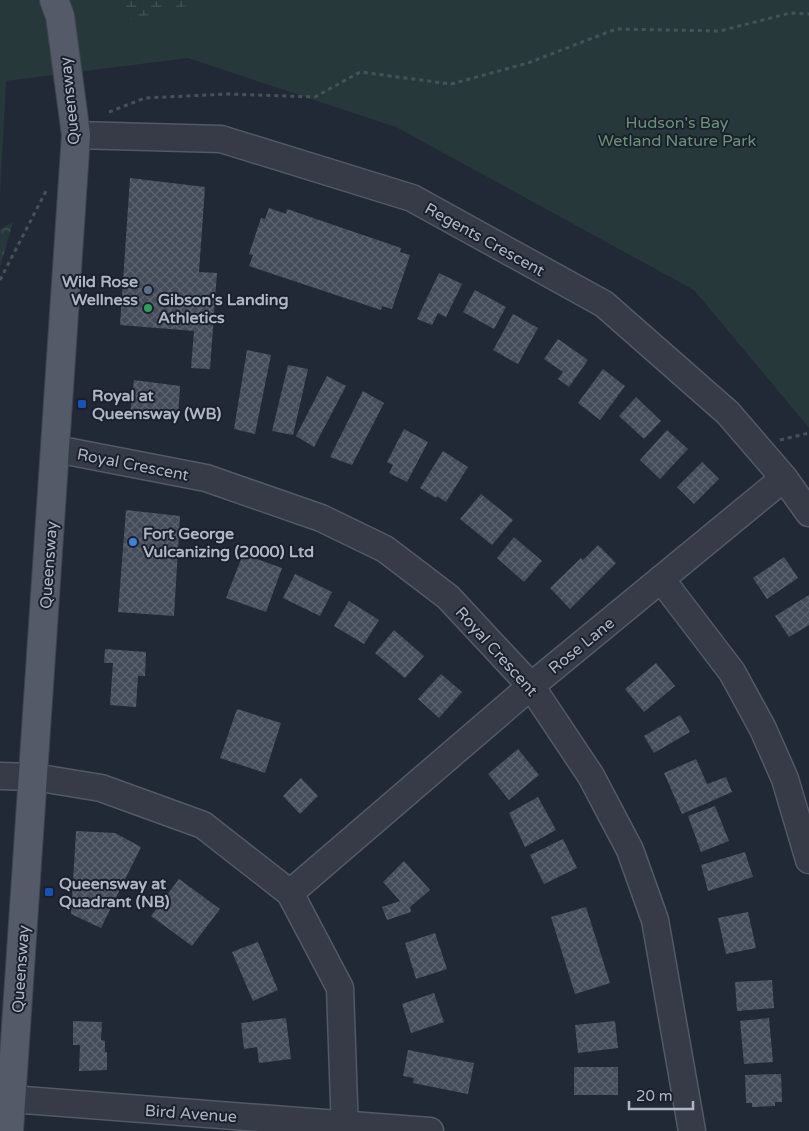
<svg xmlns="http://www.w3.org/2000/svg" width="809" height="1131" viewBox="0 0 809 1131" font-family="'Varela Round',sans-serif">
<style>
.green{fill:#27383a}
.forest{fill:url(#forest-crowns)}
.wetland{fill:url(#wetland-marsh)}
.building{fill:url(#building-cross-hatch)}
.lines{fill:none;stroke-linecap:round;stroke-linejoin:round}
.minor-casing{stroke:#535965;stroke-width:29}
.major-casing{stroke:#3f4550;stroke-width:30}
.path{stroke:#445357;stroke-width:3;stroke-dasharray:4 4;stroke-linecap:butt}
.minor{stroke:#363b47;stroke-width:26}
.major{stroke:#545a67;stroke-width:28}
.service-dot{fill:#5c6f8a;stroke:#1b212c;stroke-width:2}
.leisure-dot{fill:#2e9e5b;stroke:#1b212c;stroke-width:2}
.transit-dot{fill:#1a4fb4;stroke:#1b212c;stroke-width:2}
.shop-dot{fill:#3f7fe0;stroke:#1b212c;stroke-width:2}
.labels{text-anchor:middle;stroke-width:4;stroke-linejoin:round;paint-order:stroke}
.street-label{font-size:16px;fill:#b0b6c3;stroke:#1b212c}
.park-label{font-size:16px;fill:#6a9276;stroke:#1b212c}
.poi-label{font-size:16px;font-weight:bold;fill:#b0b6c3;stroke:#1b212c;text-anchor:start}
</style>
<defs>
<pattern id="forest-crowns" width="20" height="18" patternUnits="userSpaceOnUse" patternTransform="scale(1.25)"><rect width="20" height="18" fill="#27383a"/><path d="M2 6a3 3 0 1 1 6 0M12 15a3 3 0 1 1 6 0" fill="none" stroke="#445355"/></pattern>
<pattern id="wetland-marsh" width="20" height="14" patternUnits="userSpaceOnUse" patternTransform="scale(1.25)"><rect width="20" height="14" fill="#27383a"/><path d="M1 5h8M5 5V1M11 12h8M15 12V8" fill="none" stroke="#445355"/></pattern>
<pattern id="building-cross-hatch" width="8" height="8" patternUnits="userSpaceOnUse" patternTransform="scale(1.25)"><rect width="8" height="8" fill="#444c5b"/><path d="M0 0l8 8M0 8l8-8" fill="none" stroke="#5c6471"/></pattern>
</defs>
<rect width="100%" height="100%" fill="#222936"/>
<!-- green -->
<path class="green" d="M0 0H809V428L694 290 396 127 188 58 6 81 0 196Z"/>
<!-- forest -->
<path class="forest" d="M13 222 1 264 0 265V229Z"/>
<!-- wetland -->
<path class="wetland" d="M122 0H210L128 20Z"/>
<!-- building -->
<g class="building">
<path d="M130 178 205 187 199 272 217 273 210 369 191 368 194 331 120 325Z"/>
<path d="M269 208 286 214 287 209 401 248 400 252 410 255 392 309 382 306 381 310 249 266 253 255 249 254 261 218 265 219Z"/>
<path d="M439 273 462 284 446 317 438 313 432 325 417 319Z"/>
<path d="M475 290 506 307 494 329 463 312Z"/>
<path d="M513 314 538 328 518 364 493 350Z"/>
<path d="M558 339 588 360 569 387 558 379 563 372 544 359Z"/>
<path d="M247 350 271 355 255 434 234 429Z"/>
<path d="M288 365 308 369 293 435 272 431Z"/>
<path d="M603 369 625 386 600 420 578 403Z"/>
<path d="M327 376 346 386 314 447 296 436Z"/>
<path d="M134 380 180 386 178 419 130 414Z"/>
<path d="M363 391 384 403 352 465 330 457Z"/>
<path d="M636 397 661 421 644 439 619 416Z"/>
<path d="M404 429 428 442 407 482 389 473 393 465 387 462Z"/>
<path d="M667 430 688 449 660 479 640 460Z"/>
<path d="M443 451 468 467 446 502 437 496 436 498 420 488Z"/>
<path d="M702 462 719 479 694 504 677 487Z"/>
<path d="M481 494 513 520 492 545 460 519Z"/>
<path d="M126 510 180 516 174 616 118 612Z"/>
<path d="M514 537 542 561 524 582 497 558Z"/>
<path d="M598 545 616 563 570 609 550 588 581 558 583 560Z"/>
<path d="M243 554 282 568 266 612 226 598Z"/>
<path d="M784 557 798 578 767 599 753 578Z"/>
<path d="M295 574 332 592 320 616 283 598Z"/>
<path d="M809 595V625L789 637 775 616Z"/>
<path d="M349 601 379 620 364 644 334 626Z"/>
<path d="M394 630 424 656 405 678 375 653Z"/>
<path d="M105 649 146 652 145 676H138L136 707 110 705 113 663H104Z"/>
<path d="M656 663 675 686 644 712 625 689Z"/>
<path d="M441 674 462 692 439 718 418 699Z"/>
<path d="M237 709 281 723 265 773 220 758Z"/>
<path d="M680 715 690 732 654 753 644 736Z"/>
<path d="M518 749 539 775 509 800 488 774Z"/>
<path d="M696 759 707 784 726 777 732 792 682 814 664 773Z"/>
<path d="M301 778 318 796 300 814 283 796Z"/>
<path d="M538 797 556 830 525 847 509 813Z"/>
<path d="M715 806 729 841 701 852 688 816Z"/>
<path d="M76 831 115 833 141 847 101 928 71 914Z"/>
<path d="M563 839 577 868 544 884 530 855Z"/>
<path d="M745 852 753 877 708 891 701 865Z"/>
<path d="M404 861 430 890 410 907 411 912 387 920 382 907 400 901 383 882Z"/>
<path d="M179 879 220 909 192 946 151 916Z"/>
<path d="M586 907 610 983 575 994 551 917Z"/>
<path d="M748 912 756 948 726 954 718 918Z"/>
<path d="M435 933 447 969 416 979 405 943Z"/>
<path d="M258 942 278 990 253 1001 232 952Z"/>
<path d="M772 980 774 1008 737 1011 735 982Z"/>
<path d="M434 993 444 1022 411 1033 402 1004Z"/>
<path d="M286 1018 291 1059 259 1063 257 1047 244 1049 241 1023Z"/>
<path d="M769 1018 773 1062 744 1064 740 1021Z"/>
<path d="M73 1021 102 1022 101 1040 105 1041V1052H107V1070L79 1071 80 1045H73Z"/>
<path d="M615 1021 618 1048 578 1053 575 1025Z"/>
<path d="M408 1050 474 1063 468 1094 413 1083 414 1078 403 1076Z"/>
<rect x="574" y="1067" width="44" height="28"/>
<path d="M781 1074 782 1102H775V1106L752 1107V1103H746L745 1075Z"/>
</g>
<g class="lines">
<defs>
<g id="minor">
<path d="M76 135 221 139 412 198 604 304 728 413 784 478 809 513"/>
<path d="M56 449 206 478 321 518 385 549 448 597 531 686 591 776 630 850 655 920 692 1131"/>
<path d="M661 579 732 672 763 729 785 779 809 860"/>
<path d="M0 776 34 777 101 788 203 825 290 893 340 988 345 1131"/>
<path d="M290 893 531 686 784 478"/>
<path d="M11 1099 430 1131"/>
</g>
<path id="major" d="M9 1131 76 135 60 16 54 0"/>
</defs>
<!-- minor casing -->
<use href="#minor" class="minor-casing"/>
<!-- major casing -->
<use href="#major" class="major-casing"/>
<!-- path -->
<g class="path">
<path d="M109 112 145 98 228 94 315 97 360 72 451 84 528 63 616 29 720 31 790 13 809 14"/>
<path d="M0 280 46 191"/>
<path d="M780 440 809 433"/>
</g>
<!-- minor -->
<use href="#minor" class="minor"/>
<!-- major -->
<use href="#major" class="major"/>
</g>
<!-- markers -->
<circle class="service-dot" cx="148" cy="290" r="5"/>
<circle class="leisure-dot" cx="148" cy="308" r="5"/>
<g class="transit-dot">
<rect x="77" y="399" width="10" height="10" rx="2.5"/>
<rect x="44" y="887" width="10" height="10" rx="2.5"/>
</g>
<circle class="shop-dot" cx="133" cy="542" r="5"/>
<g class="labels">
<!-- street labels -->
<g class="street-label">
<text transform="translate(69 101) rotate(-96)" y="6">Queensway</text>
<text transform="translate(485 239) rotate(29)" y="6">Regents Crescent</text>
<text transform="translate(133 464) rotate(11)" y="6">Royal Crescent</text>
<text transform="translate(48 565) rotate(-86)" y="6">Queensway</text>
<text transform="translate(581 645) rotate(-39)" y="6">Rose Lane</text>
<text transform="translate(497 651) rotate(48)" y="6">Royal Crescent</text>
<text transform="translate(20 969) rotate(-86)" y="6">Queensway</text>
<text transform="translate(191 1113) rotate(4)" y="6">Bird Avenue</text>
</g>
<!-- park labels -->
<g class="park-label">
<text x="677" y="128">Hudson's Bay<tspan x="677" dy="18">Wetland Nature Park</tspan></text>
</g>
<!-- poi labels -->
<g class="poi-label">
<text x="138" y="287" text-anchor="end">Wild Rose<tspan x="138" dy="18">Wellness</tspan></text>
<text x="158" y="305">Gibson's Landing<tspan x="158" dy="18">Athletics</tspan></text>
<text x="92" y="401">Royal at<tspan x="92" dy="18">Queensway (WB)</tspan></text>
<text x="143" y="539">Fort George<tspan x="143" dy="18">Vulcanizing (2000) Ltd</tspan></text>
<text x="59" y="889">Queensway at<tspan x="59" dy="18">Quadrant (NB)</tspan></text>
</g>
</g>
<!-- scale -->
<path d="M629 1101v8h64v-8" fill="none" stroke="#b0b6c3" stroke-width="2.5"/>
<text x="636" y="1101" font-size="15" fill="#b0b6c3" stroke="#1b212c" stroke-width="4" paint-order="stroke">20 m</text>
</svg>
